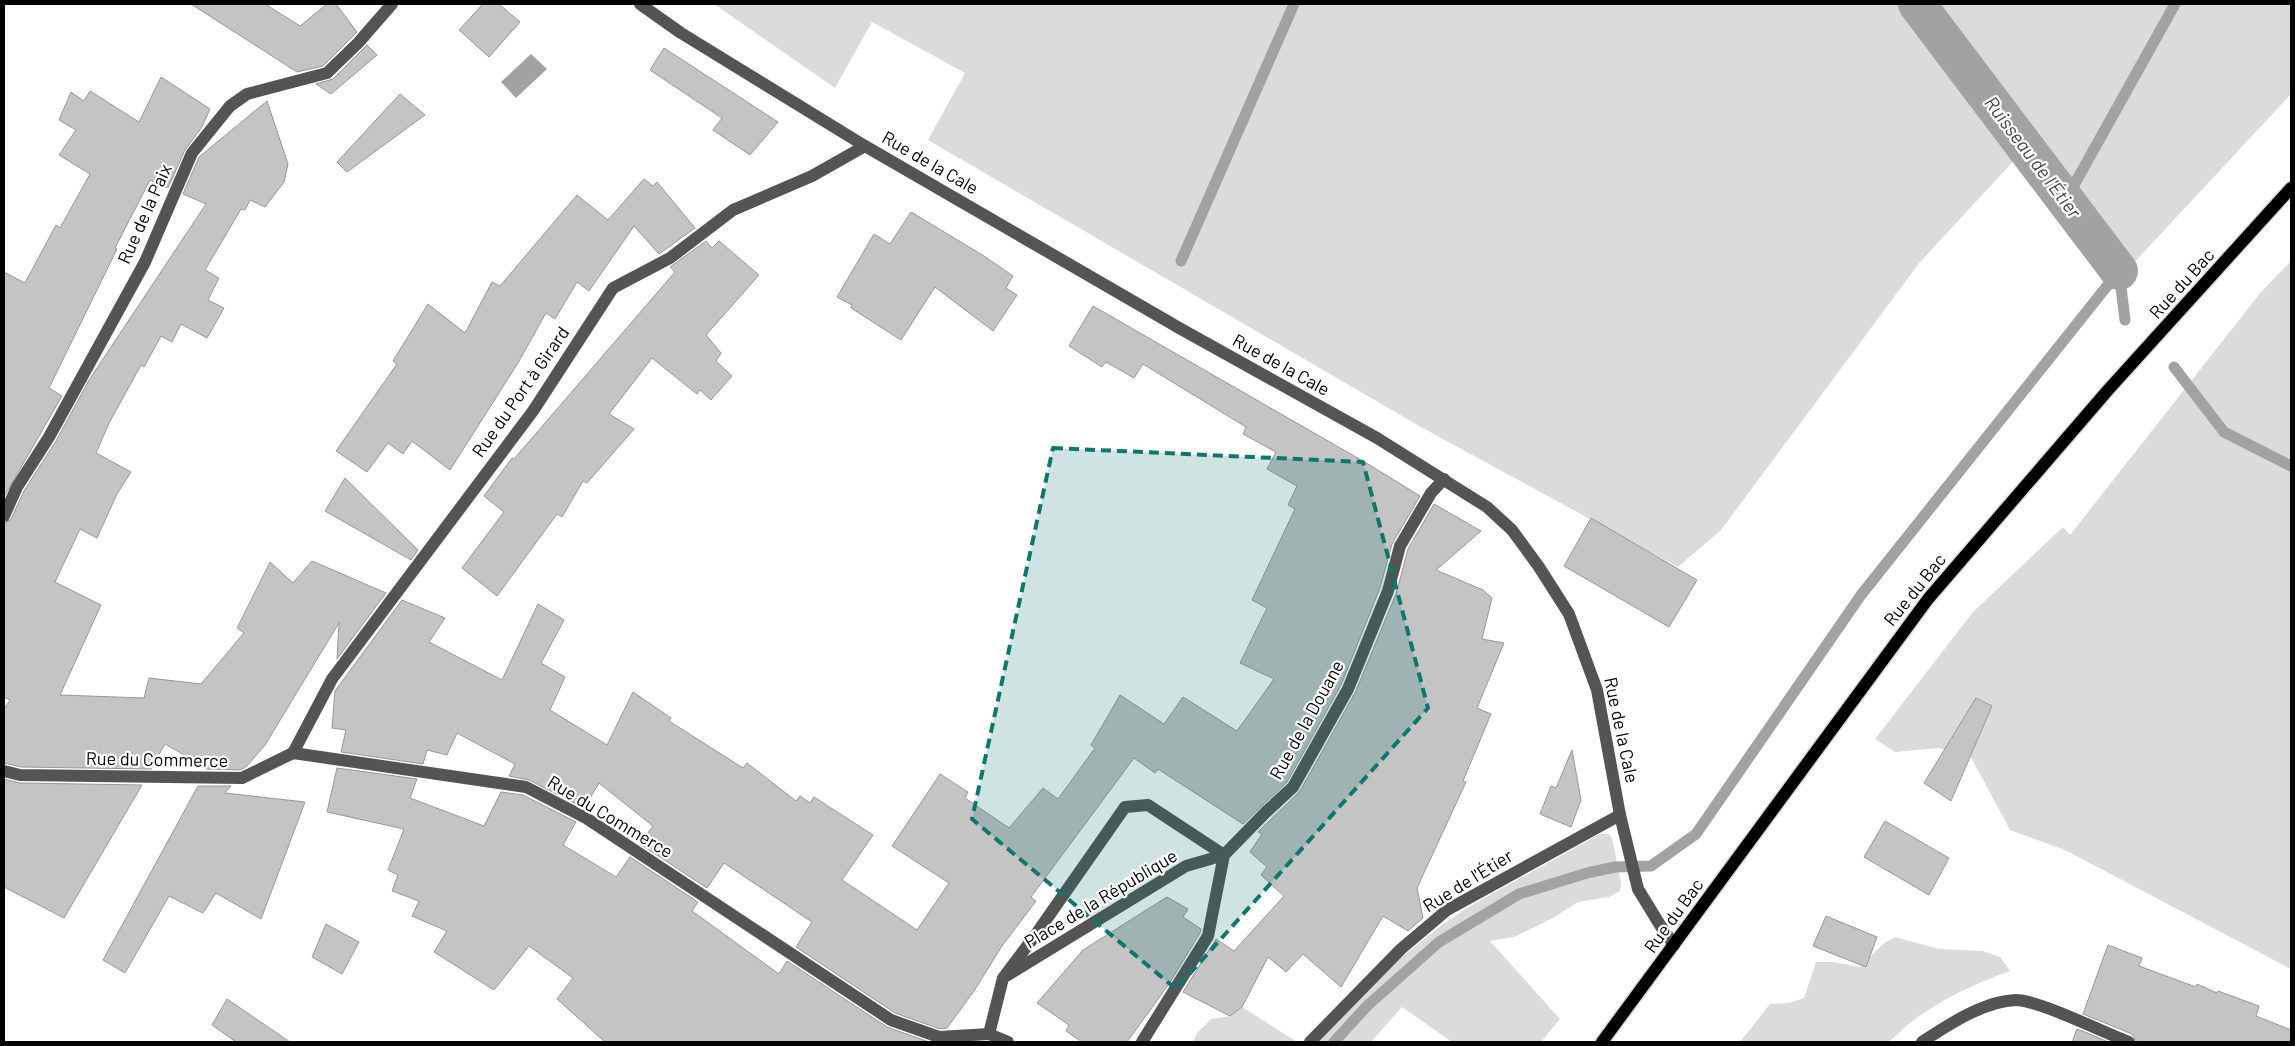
<svg xmlns="http://www.w3.org/2000/svg" width="2295" height="1046" viewBox="0 0 2295 1046" font-family="Barlow,sans-serif">
<style>
.green{fill:#dbdbdb}
.water{fill:#a2a2a2}
.lines{fill:none;stroke-linecap:round;stroke-linejoin:round}
.stream{stroke:#a2a2a2;stroke-width:11}
.canal{stroke:#a2a2a2;stroke-width:38}
.building{fill:#c4c4c4;stroke:#989898}
.major-casing{stroke:#dbdbdb;stroke-width:15}
.minor{stroke:#545454;stroke-width:12}
.major{stroke:#000;stroke-width:12}
.marked{fill:#0f766e;fill-opacity:0.2;stroke:#0f766e;stroke-width:4;stroke-dasharray:10 6;stroke-linejoin:round}
.labels{text-anchor:middle;stroke-width:4.5;stroke-linejoin:round;paint-order:stroke}
.street-label{font-size:18px;fill:#000;stroke:#fff}
.water-label{font-size:19px;font-style:italic;fill:#434343;stroke:#fff}
</style>
<rect width="100%" height="100%" fill="#fff"/>
<!-- green -->
<g class="green">
<path d="M714 4H2291V94L2129 268 2020 154 1920 262 1721 530 1678 567 1421 427 928 140 965 73 872 22 835 88Z"/>
<path d="M2291 261V969L2067 851 2010 830 1971 757 1939 748 1895 752 1875 739 1973 612 2063 527 2070 535 2261 292Z"/>
<path d="M1600 834H1609L1612 838 1621 882 1620 891 1609 897 1578 902 1551 919 1514 937 1490 941 1560 1019 1541 1042H1452L1402 1007 1371 1042H1318L1391 966 1443 924 1472 905Z"/>
<path d="M1895 937 1939 949 1983 951 2000 957 2010 971C1976 983 1944 998 1915 1019 1905 1026 1898 1035 1888 1042H1740L1770 1004 1789 1003 1804 998 1816 962H1833L1860 967 1883 944Z"/>
<path d="M1242 1007 1297 1042H1193L1197 1033 1211 1019 1230 1016Z"/>
</g>
<!-- water -->
<path class="water" d="M531 54 547 69 516 98 501 82Z"/>
<g class="lines">
<!-- stream -->
<g class="stream">
<path d="M2069 194 2175 4"/>
<path d="M1181 261 1294 4"/>
<path d="M2119 271 2125 320"/>
<path d="M2174 367 2224 432 2291 466"/>
<path d="M1334 1042 1367 1006 1439 942 1519 894 1587 873 1615 867 1651 866 1696 834 1861 595 2119 271"/>
</g>
<!-- canal -->
<path class="canal" d="M1917 4 2119 271"/>
</g>
<!-- building -->
<g class="building">
<path d="M191 4H265L300 26 327 4H336L357 32 323 66 297 72Z"/>
<path d="M483 4H499L520 22 489 57 459 30Z"/>
<path d="M367 45 377 55 331 94 316 84 333 79Z"/>
<path d="M664 48 778 122 750 155 713 130 722 118 650 70Z"/>
<path d="M161 77 210 109 202 127 185 150 168 188 150 180 115 248 117 249 49 388 62 396 4 497V272L25 283 56 225 60 228 90 174 59 155 76 130 59 120 71 92 84 101 90 91 139 122Z"/>
<path d="M400 94 425 115 347 172 337 162Z"/>
<path d="M267 101 288 164 284 182 265 207 250 200 245 210 241 209 205 270 219 278 208 300 224 308 207 338 181 324 172 342 161 336 144 367 141 365 109 423 96 453 131 472 117 494 97 538 80 529 55 582 101 605 60 695 144 698 149 678 201 684 244 633 237 628 270 562 293 583 312 561 386 593 337 659 339 623 265 745 247 766 240 770 206 769 207 768 165 744 151 769 21 767 4 763V709L10 700 4 697V524L11 519 24 491 56 441 89 380 206 204 183 194 199 157Z"/>
<path d="M644 179 653 186 657 182 695 228 659 254 634 226 589 291 577 282 555 319 546 313 518 363 450 470 412 441 403 454 388 443 367 472 336 451 397 364 393 361 428 304 465 333 492 282 500 286 577 195 608 220Z"/>
<path d="M911 212 984 256 1013 276 1006 288 1017 295 993 331 935 287 901 340 851 308 852 305 837 297 874 234 890 244Z"/>
<path d="M706 241 712 248 719 241 759 275 706 335 721 353 716 361 732 376 711 400 700 390 697 394 652 358 609 414 634 429 587 483 583 481 562 517 557 514 497 596 462 568 504 512 484 496 512 458 514 459 675 272 670 267Z"/>
<path d="M1093 306 1368 464 1420 496 1392 544 1380 588 1341 685 1287 782 1243 824 1158 769 1155 773 1134 758 1031 897 1036 901 1002 946 974 991 947 1028 940 1029 895 1013 796 947 812 922 724 863 707 888 640 844 653 826 599 783 584 808 529 780 509 776 515 764 457 733 447 755 427 750 423 764 341 752 346 730 332 728 335 691 402 600 445 618 429 642 502 680 538 604 564 620 541 663 565 677 550 710 607 745 633 692 671 718 669 721 743 768 747 763 796 801 800 796 810 803 814 797 873 835 842 880 917 930 949 883 892 846 940 774 968 792 965 798 1009 828 1043 788 1058 799 1095 748 1091 745 1120 695 1164 724 1183 697 1237 731 1274 679 1240 663 1267 608 1252 600 1295 509 1288 505 1297 486 1267 469 1276 452 1243 434 1246 427 1143 364 1134 378 1106 362 1102 367 1069 346Z"/>
<path d="M345 478 418 550 411 560 325 511Z"/>
<path d="M1434 504 1481 531 1436 570 1483 590 1492 598 1482 639 1504 643 1477 708 1491 714 1463 781 1466 782 1417 888 1423 918 1408 931 1383 916 1341 987 1303 954 1286 972 1268 957 1242 1007 1230 1016 1183 992 1216 939 1234 951 1284 896 1261 875 1267 867 1250 852 1262 834 1258 832 1300 791 1355 693 1396 594 1408 549Z"/>
<path d="M1591 518 1697 580 1669 627 1564 566Z"/>
<path d="M1976 698 1992 706 1951 801 1924 783Z"/>
<path d="M1572 750 1581 800 1571 827 1540 814 1551 786 1556 788Z"/>
<path d="M337 768 417 779 410 798 484 826 501 792 523 795 576 822 563 845 616 877 630 857 698 902 692 911 779 974 787 961 887 1027 929 1042H605L557 999 573 978 529 946 494 990 434 952 447 931 412 916 419 901 392 891 398 875 388 870 404 829 327 812Z"/>
<path d="M4 779 20 783 142 785 64 918 4 887Z"/>
<path d="M198 786H231L225 793 305 802 261 919 216 893 203 913 169 896 125 973 103 960Z"/>
<path d="M1885 821 1949 858 1929 895 1864 857Z"/>
<path d="M1167 897 1188 909 1183 917 1201 929 1200 933 1169 984 1127 1042H1082L1066 1031 1069 1025 1037 1003 1083 950Z"/>
<path d="M1826 916 1877 937 1866 967 1813 946Z"/>
<path d="M326 924 359 942 342 974 312 957Z"/>
<path d="M2108 945 2142 958 2139 966 2196 987 2197 984 2217 993 2218 991 2259 1006 2256 1016 2291 1030V1042H2137L2132 1034 2083 1014Z"/>
<path d="M227 999 290 1042H236L212 1025Z"/>
<path d="M2077 1029 2085 1032 2108 1042H2072Z"/>
</g>
<g class="lines">
<defs>
<path id="major" d="M1602 1042 1928 599 2108 390 2291 188"/>
</defs>
<!-- major casing -->
<use href="#major" class="major-casing"/>
<!-- minor -->
<g class="minor">
<path d="M640 4 681 33 865 146 1181 329 1377 438 1487 507 1512 530 1539 567 1569 614 1597 690 1620 815 1638 889 1660 925 1674 945"/>
<path d="M4 516 17 487 49 437 145 262 192 153 230 106 247 94 327 73 358 43 392 4"/>
<path d="M293 753 332 679 533 411 613 288 670 258 733 210 812 176 865 146"/>
<path d="M4 771 20 775 242 778 293 753 526 787 586 818 891 1020 939 1037 989 1034 1008 1042"/>
<path d="M989 1034 1003 978 1186 866 1224 855 1148 805 1125 807 1034 937 1003 978"/>
<path d="M1142 1042 1208 936 1224 855 1266 812 1293 787 1348 689 1388 591 1400 546 1431 493 1444 479"/>
<path d="M1310 1042 1401 949 1447 910 1620 815"/>
<path d="M1922 1042C1948 1025 1984 1001 2016 1000 2038 1000 2105 1033 2129 1042"/>
</g>
<!-- major -->
<use href="#major" class="major"/>
</g>
<!-- marked area -->
<path class="marked" d="M1053 448 1363 462 1428 708 1176 989 972 819Z"/>
<g class="labels">
<!-- street labels -->
<g class="street-label">
<text transform="translate(930 163) rotate(30)" y="6">Rue de la Cale</text>
<text transform="translate(145 214) rotate(-66)" y="6">Rue de la Paix</text>
<text transform="translate(2182 284) rotate(-48)" y="6">Rue du Bac</text>
<text transform="translate(1281 365) rotate(29)" y="6">Rue de la Cale</text>
<text transform="translate(521 392) rotate(-55)" y="6">Rue du Port à Girard</text>
<text transform="translate(1915 590) rotate(-51)" y="6">Rue du Bac</text>
<text transform="translate(1307 720) rotate(-61)" y="6">Rue de la Douane</text>
<text transform="translate(1621 730) rotate(78)" y="6">Rue de la Cale</text>
<text transform="translate(157 760) rotate(1)" y="6">Rue du Commerce</text>
<text transform="translate(610 817) rotate(31)" y="6">Rue du Commerce</text>
<text transform="translate(1468 881) rotate(-32)" y="6">Rue de l'Étier</text>
<text transform="translate(1101 899) rotate(-31)" y="6">Place de la République</text>
<text transform="translate(1674 916) rotate(-54)" y="6">Rue du Bac</text>
</g>
<!-- water labels -->
<g class="water-label">
<text transform="translate(2033 157) rotate(53)" y="7">Ruisseau de l'Étier</text>
</g>
</g>
<!-- border -->
<rect width="2295" height="1046" fill="none" stroke="#000000" stroke-width="10"/>
</svg>
